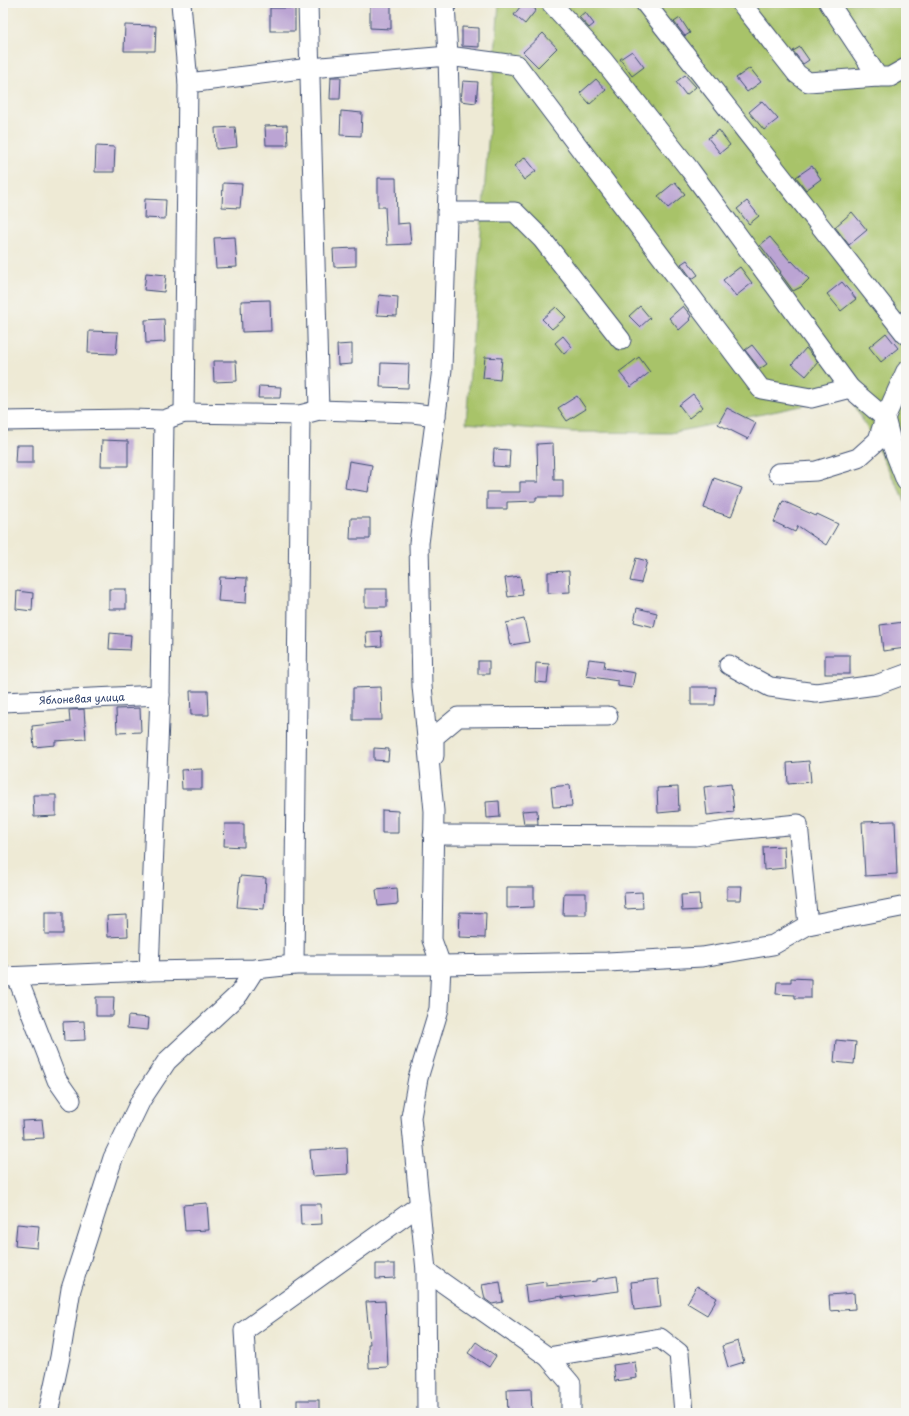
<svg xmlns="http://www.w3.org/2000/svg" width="909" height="1416" viewBox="0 0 909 1416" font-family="'Playpen Sans',sans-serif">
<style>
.green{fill:#a8c369;stroke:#627964}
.building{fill:#bba4d3}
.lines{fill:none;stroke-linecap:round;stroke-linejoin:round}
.minor-casing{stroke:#3b4b70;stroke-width:21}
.minor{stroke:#fff;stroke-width:19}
.labels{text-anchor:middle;stroke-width:3;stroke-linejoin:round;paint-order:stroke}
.street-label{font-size:10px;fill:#1b2f5e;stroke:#f6f6f2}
</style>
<rect width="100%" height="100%" fill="#f6f6f2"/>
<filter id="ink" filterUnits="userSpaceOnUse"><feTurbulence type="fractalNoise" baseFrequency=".025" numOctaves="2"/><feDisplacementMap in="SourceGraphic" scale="8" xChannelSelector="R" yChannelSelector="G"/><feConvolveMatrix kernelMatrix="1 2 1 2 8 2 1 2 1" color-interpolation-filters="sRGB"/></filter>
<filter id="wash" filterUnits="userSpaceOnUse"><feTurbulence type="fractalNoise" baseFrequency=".012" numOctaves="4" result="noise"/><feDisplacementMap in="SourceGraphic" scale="16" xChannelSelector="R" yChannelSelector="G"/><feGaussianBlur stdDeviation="0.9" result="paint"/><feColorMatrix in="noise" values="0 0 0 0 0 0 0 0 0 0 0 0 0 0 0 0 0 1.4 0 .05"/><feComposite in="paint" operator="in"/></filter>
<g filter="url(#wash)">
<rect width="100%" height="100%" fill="#eeead5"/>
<!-- green -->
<path class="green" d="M499 3H906V503L850 396 671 433 572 432 466 423Z"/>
<g id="blocks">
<!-- building -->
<g class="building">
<path d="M370 3H391V29L370 28Z"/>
<path d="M523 3H528L536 10 525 24 514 15Z"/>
<rect x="270" y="8" width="25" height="23"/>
<path d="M585 12 594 24 589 28 579 17Z"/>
<path d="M680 18 690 33 685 36 674 22Z"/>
<path d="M125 25 156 26 155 51H124Z"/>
<path d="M462 27 479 28V47L462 46Z"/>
<path d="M543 33 557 48 538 67 523 52Z"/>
<path d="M800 47 809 60 803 64 793 51Z"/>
<path d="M632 51 644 67 632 76 620 59Z"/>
<path d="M750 68 761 82 747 92 736 78Z"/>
<path d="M685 75 696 87 686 95 676 82Z"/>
<path d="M331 77H341L340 99H330Z"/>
<path d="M596 79 606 90 590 104 580 93Z"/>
<path d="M463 81 478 82 476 103 461 101Z"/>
<path d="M762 101 778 119 764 130 749 112Z"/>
<path d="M341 111 362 113 361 136 340 135Z"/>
<path d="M287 125 288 145H266L265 126Z"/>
<path d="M235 127 237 147 216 149 215 128Z"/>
<path d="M719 130 730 145 720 153 708 138Z"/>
<path d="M96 146 115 147 114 172H95Z"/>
<path d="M525 157 536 171 524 180 514 166Z"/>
<path d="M812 166 821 179 806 190 796 177Z"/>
<path d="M378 178H396L397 224 409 223 411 244 387 245 385 207H378Z"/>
<path d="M675 182 685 194 668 208 658 196Z"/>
<path d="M223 183 242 184 240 208 222 207Z"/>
<path d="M145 199 166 200 165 219 144 218Z"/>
<path d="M747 201 759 216 749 224 737 209Z"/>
<path d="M852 212 867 230 849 245 835 227Z"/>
<path d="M235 237 237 267 216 268 214 238Z"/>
<path d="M770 237 791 262 792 261 809 279 801 287 793 291 780 273 781 272 760 245Z"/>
<path d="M356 248V266L334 267 333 249Z"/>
<path d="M687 260 698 275 692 279 681 264Z"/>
<path d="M740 267 752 283 736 296 723 280Z"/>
<path d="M146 273 166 275 164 292 144 290Z"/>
<path d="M842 282 856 299 841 311 827 294Z"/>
<path d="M379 295 398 297 397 316 377 315Z"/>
<path d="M270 300 271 331 242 332 241 301Z"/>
<path d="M640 306 650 318 640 327 629 316Z"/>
<path d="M683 306 691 316 689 319 690 320 679 330 669 318Z"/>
<path d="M556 307 566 317 552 329 542 319Z"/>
<path d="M164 319 165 342 146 343 145 320Z"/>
<path d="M89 331 118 332 116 354 88 353Z"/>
<path d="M886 333 898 348 881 362 869 347Z"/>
<path d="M563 336 572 347 564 354 555 343Z"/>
<path d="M352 344V364L338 365 337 345Z"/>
<path d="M752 345 767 364 760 369 745 350Z"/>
<path d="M806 348 818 362 806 376 792 364Z"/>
<path d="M485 357 502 358 500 380 483 378Z"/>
<path d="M639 357 650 372 631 387 619 372Z"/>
<path d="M213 361H236L237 381 214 382Z"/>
<path d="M381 363 409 364 408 388 380 387Z"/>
<path d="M259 386 281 387 280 398H258Z"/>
<path d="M693 394 703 407 689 418 679 405Z"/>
<path d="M577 396 586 409 567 421 558 408Z"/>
<path d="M727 408 756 423 748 439 718 424Z"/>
<path d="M102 440 128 441V466H101Z"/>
<path d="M553 443 554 480H563V497H536V501L507 502V509H487V492H520V482H538L537 444Z"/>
<path d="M16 445H33V463H15Z"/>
<path d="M494 449 510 450 509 467 493 466Z"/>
<path d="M349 461 372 465 368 492 345 488Z"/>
<path d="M714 478 742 488 731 517 704 508Z"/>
<path d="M783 501 816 516 817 514 838 524 826 545 798 526 795 532 774 522Z"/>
<path d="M351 518H370V539H350Z"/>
<path d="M636 558 647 561 641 583 630 581Z"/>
<path d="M569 571 570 592 548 593V572Z"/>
<path d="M520 576 523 595 508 597 505 578Z"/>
<path d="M220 577 247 578 246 603 218 601Z"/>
<rect x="109" y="589" width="17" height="20"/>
<rect x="365" y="589" width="22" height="18"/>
<path d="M17 591 33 593 32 611 16 609Z"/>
<path d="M637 608 657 613 654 627 634 622Z"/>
<path d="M524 619 529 642 511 645 506 623Z"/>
<path d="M904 622 906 648 883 651 880 625Z"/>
<path d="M381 631 382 646 367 647 366 632Z"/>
<path d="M110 633 131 635 130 650 109 649Z"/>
<rect x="825" y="655" width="25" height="19"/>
<path d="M589 659 605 661 604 668 635 673 632 688 618 686V681L586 676Z"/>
<rect x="478" y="661" width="11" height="13"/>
<path d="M536 663 549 664 547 683 535 682Z"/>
<path d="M381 687 382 720H353V688Z"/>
<path d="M691 687H716L715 705H691Z"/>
<path d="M190 691H208L209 715H191Z"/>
<path d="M140 708 141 732 117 733 116 709Z"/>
<path d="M84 709 86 739 55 741V745L34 747 32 726 70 722 69 710Z"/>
<path d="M374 748 389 749 388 761 374 760Z"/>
<path d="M809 761 811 782 788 784 787 763Z"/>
<path d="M202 769V789H182L181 770Z"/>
<path d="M731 784 734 812 707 815 704 787Z"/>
<path d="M570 785 572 806 553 807 551 787Z"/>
<path d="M678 787 679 811 658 813 657 788Z"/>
<path d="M33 795H56V816L34 817Z"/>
<path d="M499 801 500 817 487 818 486 802Z"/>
<path d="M382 810 398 811V833H382Z"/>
<path d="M537 810 538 824H524L522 811Z"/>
<path d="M895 821 897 874 865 876 862 822Z"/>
<path d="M225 824H244V847L224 846Z"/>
<path d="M784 846 785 868 764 870 763 847Z"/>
<path d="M240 876 266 878 264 909 237 907Z"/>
<path d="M727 886H742L741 900H727Z"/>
<path d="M507 887H534V907L507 908Z"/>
<path d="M397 888 398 904 378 906 376 890Z"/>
<path d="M642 892 643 908 625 909 624 893Z"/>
<path d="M564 893H586V915H563Z"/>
<path d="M699 894 700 910 682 911 681 895Z"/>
<rect x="45" y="912" width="18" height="22"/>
<path d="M460 912 486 913 485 938 459 937Z"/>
<path d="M127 915 128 936 108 937 107 916Z"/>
<path d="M791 978 811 979V998H795V995L776 994 777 982H791Z"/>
<path d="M96 997H114L113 1016H96Z"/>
<path d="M128 1016 149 1018 148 1030 127 1028Z"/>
<path d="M84 1021 85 1040 64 1041 63 1022Z"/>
<path d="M836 1040 856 1042 854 1064 834 1062Z"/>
<path d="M42 1120 44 1138 23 1139 22 1121Z"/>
<path d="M347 1148 348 1174 312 1176 310 1150Z"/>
<path d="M207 1203 209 1230 185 1231 183 1205Z"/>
<path d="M300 1204H321L322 1224 301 1225Z"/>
<path d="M17 1224 39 1226 37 1248 15 1246Z"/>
<path d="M376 1264H395V1278L376 1279Z"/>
<path d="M617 1276 619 1291 562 1298V1296L527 1302 525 1285 546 1282V1286L597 1281V1279Z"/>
<path d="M658 1279 661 1307 634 1310 631 1282Z"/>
<path d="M500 1282 503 1302 492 1304 485 1299 482 1285Z"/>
<path d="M697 1286 717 1298 707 1315 687 1303Z"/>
<path d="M854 1293 855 1309 830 1311 829 1295Z"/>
<path d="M385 1301 388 1367 369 1368 368 1344H370L366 1302Z"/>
<path d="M738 1341 744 1362 728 1367 722 1346Z"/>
<path d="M476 1342 496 1356 489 1367 468 1353Z"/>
<path d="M635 1362 637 1378 615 1381 613 1365Z"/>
<path d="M531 1389 532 1413H508L507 1390Z"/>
<rect x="297" y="1400" width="22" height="13"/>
</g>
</g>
</g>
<g filter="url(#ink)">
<use href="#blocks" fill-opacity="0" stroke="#3b4b70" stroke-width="1"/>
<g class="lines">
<defs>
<g id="minor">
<path d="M181 3 188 83 184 413"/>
<path d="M308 3 319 410"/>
<path d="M551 3 603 60 690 170 850 388 885 418 892 445 906 481"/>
<path d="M645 3 906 335"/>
<path d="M741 3 797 74 808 82 878 77"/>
<path d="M829 3 878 77H890L906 68"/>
<path d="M188 83 310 68 448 56 517 65 761 389 811 398 850 388"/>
<path d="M447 212H515L542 239 621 340"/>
<path d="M3 421 131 419 164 420 184 413 300 415 319 410 413 413 436 416"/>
<path d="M778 473 816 471 858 458 878 440 885 418 906 371"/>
<path d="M729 665 770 687 816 693 876 685 906 674"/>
<path id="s1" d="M3 702 160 695"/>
<path d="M434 756V737L458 717 608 716"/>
<path d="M433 835 695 836 726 831 798 824 808 925"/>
<path d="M294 965 300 415"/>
<path d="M149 971 160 695 164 420"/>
<path d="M3 977 149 971 255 969 294 965H441L607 962 702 957 773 945 808 925 906 906"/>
<path d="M17 977 57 1080 71 1100"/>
<path d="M426 1271 548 1357 571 1384V1413"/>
<path d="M548 1357 660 1338 679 1353 684 1413"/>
<path d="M48 1413 60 1357 71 1289 113 1158 141 1100 167 1061 239 994 255 969"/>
<path d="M249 1413 244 1331 420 1205"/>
<path d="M427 1413 426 1271 411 1117 418 1078 439 1009 441 965 432 940 434 811 422 686 419 543 442 369 450 129 448 56 445 3"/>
</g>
</defs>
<!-- minor casing -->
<use href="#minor" class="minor-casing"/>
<!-- minor -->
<use href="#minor" class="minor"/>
</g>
</g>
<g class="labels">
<!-- street labels -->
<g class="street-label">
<text dy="4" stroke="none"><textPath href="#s1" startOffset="79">Яблоневая улица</textPath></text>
</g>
</g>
<!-- margin -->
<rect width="909" height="1416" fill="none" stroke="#f6f6f2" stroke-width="16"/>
</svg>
